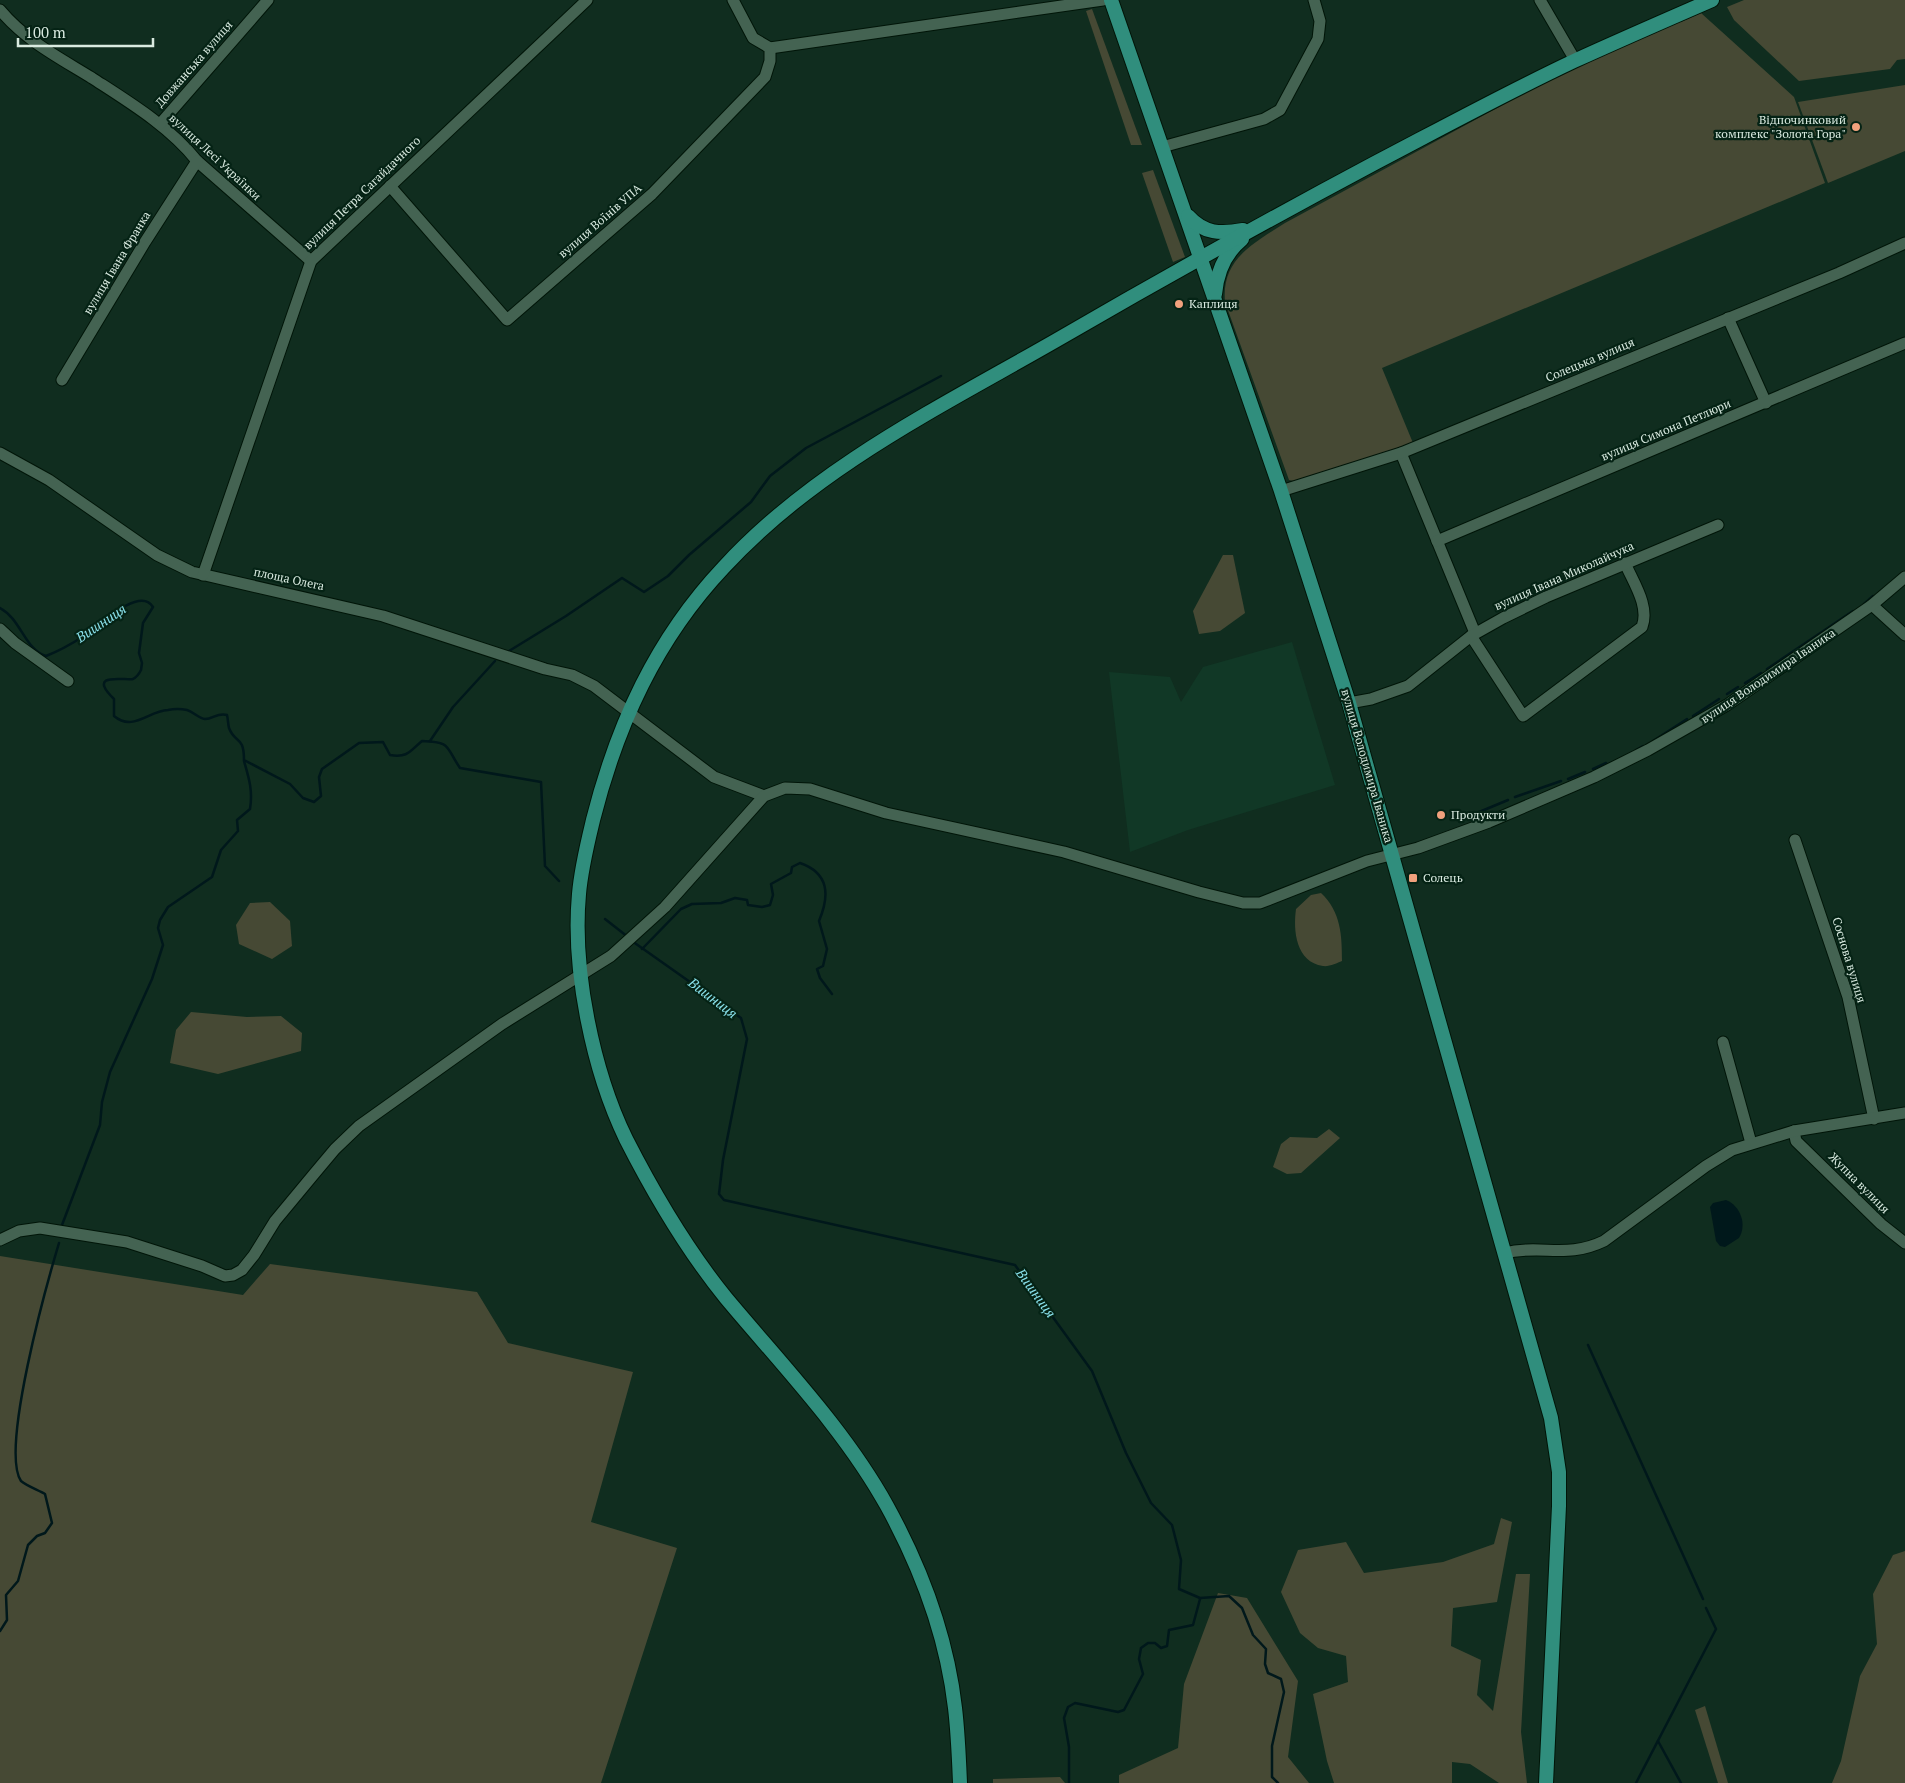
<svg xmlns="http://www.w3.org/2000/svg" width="1905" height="1783" viewBox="0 0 1905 1783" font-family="'PT Serif',serif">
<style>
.built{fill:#113826}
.green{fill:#464934}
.water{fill:#00181b}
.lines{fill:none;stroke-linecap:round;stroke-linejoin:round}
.stream{stroke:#00181b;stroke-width:2.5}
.minor-casing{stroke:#001508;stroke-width:13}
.major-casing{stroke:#001508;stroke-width:16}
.minor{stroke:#446352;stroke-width:11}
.major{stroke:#308e7d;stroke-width:14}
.poi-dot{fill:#f1a17d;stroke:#052315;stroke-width:2}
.labels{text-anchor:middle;stroke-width:4.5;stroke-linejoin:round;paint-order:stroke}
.street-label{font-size:12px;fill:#d9eae0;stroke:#052315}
.poi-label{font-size:12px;fill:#d9eae0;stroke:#052315;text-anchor:start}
.water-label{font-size:14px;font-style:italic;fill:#89e1eb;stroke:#052315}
</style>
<rect width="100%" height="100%" fill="#102d1f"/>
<!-- built -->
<path class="built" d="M1292 642 1335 785 1188 830 1130 852 1109 672 1170 677 1181 702 1203 667Z"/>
<!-- green -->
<g class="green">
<path d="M1744 0H1905V59L1897 60 1890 69 1799 81 1734 20 1727 7Z"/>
<path d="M1092 9 1142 145H1131L1086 11Z"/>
<path d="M1701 13 1794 97 1825 183 1382 368 1413 443 1294 481 1289 480 1225 302C1221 259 1254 243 1285 223L1556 76 1673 22H1681Z"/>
<path d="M1905 85V151L1828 183 1798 102Z"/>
<path d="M1153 170 1185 257 1173 262 1142 173Z"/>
<path d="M1223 555H1233L1245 613 1220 631 1199 634 1193 611Z"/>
<path d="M1321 893C1341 912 1342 935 1342 961 1337 963 1329 967 1323 966 1296 962 1293 931 1296 909L1311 895Z"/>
<path d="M270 902 290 921 292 946 272 959 239 944 236 925 250 903Z"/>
<path d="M191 1012 247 1017 281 1016 302 1033 301 1051 218 1074 170 1063 176 1030Z"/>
<path d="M1329 1129 1340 1138 1301 1173 1287 1174 1273 1167 1281 1144 1290 1137 1317 1138Z"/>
<path d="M0 1256 243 1295 270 1264 477 1292 508 1343 633 1372 591 1522 677 1548 601 1783H0Z"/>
<path d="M1501 1518 1512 1522 1497 1602 1453 1608 1451 1646 1481 1660 1477 1695 1493 1711 1516 1574H1530L1521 1732 1527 1783H1499L1470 1764 1452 1762V1783H1334L1327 1761 1313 1694 1348 1682 1346 1656 1318 1648 1300 1633 1281 1592 1298 1550 1346 1542 1364 1573 1443 1562 1494 1544Z"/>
<path d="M1905 1551V1783H1832L1841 1761 1860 1676 1877 1644 1873 1594 1893 1555Z"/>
<path d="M1218 1593 1247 1598 1298 1681 1288 1757 1309 1783H1119V1775L1178 1748 1184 1684Z"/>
<path d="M1705 1706 1728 1783H1718L1695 1710Z"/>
<path d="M1060 1777 1065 1783H993V1779Z"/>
</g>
<!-- water -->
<path class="water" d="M1726 1200C1741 1206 1747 1225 1739 1238L1725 1247 1720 1246 1716 1241 1710 1207 1713 1203Z"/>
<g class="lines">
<!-- stream -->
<g class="stream">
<path d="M1864 604 1873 596"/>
<path d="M0 608C21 619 25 650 46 656 59 651 73 643 84 636 97 627 140 585 153 607L143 623 139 653 142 663 141 670C139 674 137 677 133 679 127 681 85 671 114 699V716C133 732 148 711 168 710 173 709 182 709 187 710 194 712 198 718 205 719 213 719 218 712 227 715 228 719 228 724 229 728 235 744 244 735 244 760L290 784 303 798 314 802 321 796 319 777 322 769 359 743 383 742 390 755C408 758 410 751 422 741 452 742 445 746 460 768L541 782 545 866 559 881"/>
<path d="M509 651 566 616 622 578 644 592 668 576 689 555 751 502 770 476 806 448 941 376"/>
<path d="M1767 669 1853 611"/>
<path d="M1745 683 1761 673"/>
<path d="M1727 694 1738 687"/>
<path d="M1693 716 1719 699"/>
<path d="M430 741 453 707 495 661"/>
<path d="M1653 741 1687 719"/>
<path d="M1636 750 1643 746"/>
<path d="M1593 769 1606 763"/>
<path d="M1568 779 1585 772"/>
<path d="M1515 797 1561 781"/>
<path d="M1472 815 1508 800"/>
<path d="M605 919 628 937"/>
<path d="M632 941 741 1018 747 1039 723 1160 719 1194 724 1200 1015 1265 1092 1371 1126 1453 1151 1503 1172 1525 1181 1560 1179 1589 1200 1598 1229 1596 1242 1608 1253 1635 1266 1649 1265 1664 1268 1673 1281 1679 1284 1692 1272 1746V1777L1278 1783"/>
<path d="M642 949 681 909 692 904 721 903 735 898 747 900 748 905 762 907 770 905 773 895 771 884 791 873 792 867 800 863C829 873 830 895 819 921L827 949 823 966 817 969 820 978 832 994"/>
<path d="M62 1225 100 1125 102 1102 110 1072 152 979 163 945 158 928 160 920 168 907 212 877 221 850 238 831 237 820 250 809C253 791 249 778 244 761"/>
<path d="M1588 1345 1703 1599"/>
<path d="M0 1631 7 1620 6 1595 18 1581 28 1545 37 1536 45 1533 52 1523 45 1494C38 1490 27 1486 21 1481 0 1450 47 1283 59 1243"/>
<path d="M1658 1741 1681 1783"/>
<path d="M1069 1783V1747L1064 1718 1068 1707 1075 1703 1118 1712 1124 1710 1143 1674 1139 1659 1141 1648 1148 1643H1155L1161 1648 1167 1646 1169 1630 1193 1625 1200 1599"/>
<path d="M1636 1783 1716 1629 1706 1608"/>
</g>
<defs>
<g id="minor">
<path d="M1540 0 1575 60"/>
<path d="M0 10C26 41 58 57 92 78 129 102 169 126 197 161L311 261"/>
<path d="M770 48 1103 0"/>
<path d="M160 124 268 0"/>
<path d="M1162 147 1264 119 1280 110 1318 39 1320 21 1314 0"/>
<path d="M390 186 507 320 652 194 765 77 770 61V48L753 38 733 0"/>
<path d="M1728 318 1766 403"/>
<path d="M62 380 145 242 197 161"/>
<path d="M0 453 49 480 157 555 192 572 383 616 545 669 572 675 594 686 714 777 764 796"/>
<path d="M1401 453 1475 633"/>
<path d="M1281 491 1401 453 1839 273 1905 243"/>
<path d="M1437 541 1905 343"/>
<path d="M203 575 311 261 587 0"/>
<path d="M1872 605 1905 635"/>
<path d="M0 629 15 643 68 681"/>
<path d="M1471 636 1523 716 1642 627C1650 606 1633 582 1625 563"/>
<path d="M1349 703 1371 699 1408 686 1471 636 1503 618 1546 597 1718 525"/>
<path d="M1795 840 1848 997 1874 1119"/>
<path d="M1723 1042 1751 1143"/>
<path d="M1794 1131 1796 1141 1881 1224 1905 1243"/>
<path d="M0 1240 19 1231 40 1228 127 1242 202 1266 225 1276 233 1275 242 1270 254 1255 275 1221 314 1174 335 1149 359 1126 502 1024 611 956 665 907 764 796 785 788 810 789 886 813 1064 852 1199 892 1243 903H1260L1367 861 1418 848 1489 822 1594 777 1648 750 1727 705 1872 605 1905 577"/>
<path d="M1504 1253C1542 1244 1567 1259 1604 1241L1706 1166 1732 1150 1794 1131 1905 1113"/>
</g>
<g id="major">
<path d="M1111 0 1281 491 1349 703 1551 1418 1559 1472V1506L1546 1783"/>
<path d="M1188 216C1204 234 1221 234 1243 230"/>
<path d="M1215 294C1217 272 1225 253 1242 239"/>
<path d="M960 1783C959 1758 958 1733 955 1708 947 1638 921 1568 887 1506 845 1430 782 1365 726 1298 687 1250 654 1194 626 1139 593 1071 572 970 579 894 581 869 587 845 593 820 617 725 656 639 724 567 815 468 940 407 1055 341 1160 280 1266 221 1373 164 1440 129 1506 93 1574 61 1620 40 1666 20 1712 0"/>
</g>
</defs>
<!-- minor casing -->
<use href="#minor" class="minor-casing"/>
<!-- major casing -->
<use href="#major" class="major-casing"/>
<!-- minor -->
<use href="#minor" class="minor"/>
<!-- major -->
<use href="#major" class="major"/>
</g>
<!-- markers -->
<g class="poi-dot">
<circle cx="1856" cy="127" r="5"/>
<circle cx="1179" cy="304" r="5"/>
<circle cx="1441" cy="815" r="5"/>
<rect x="1408" y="873" width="10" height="10" rx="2.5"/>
</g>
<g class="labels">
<!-- street labels -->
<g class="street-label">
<text transform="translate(194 64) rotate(-49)" y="4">Довжанська вулиця</text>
<text transform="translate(215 157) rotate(43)" y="4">вулиця Лесі Українки</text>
<text transform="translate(362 193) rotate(-44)" y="4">вулиця Петра Сагайдачного</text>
<text transform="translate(600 221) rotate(-41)" y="4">вулиця Воїнів УПА</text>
<text transform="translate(117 263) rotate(-59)" y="4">вулиця Івана Франка</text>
<text transform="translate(1590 360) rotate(-23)" y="4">Солецька вулиця</text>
<text transform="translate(1666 430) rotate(-23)" y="4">вулиця Симона Петлюри</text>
<text transform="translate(1564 576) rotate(-24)" y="4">вулиця Івана Миколайчука</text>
<text transform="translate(289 579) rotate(12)" y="4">площа Олега</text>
<text transform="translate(1768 676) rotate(-34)" y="4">вулиця Володимира Іваника</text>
<text transform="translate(1367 766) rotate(74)" y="4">вулиця Володимира Іваника</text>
<text transform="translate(1849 960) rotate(73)" y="4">Соснова вулиця</text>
<text transform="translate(1859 1183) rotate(45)" y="4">Жупна вулиця</text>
</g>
<!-- poi labels -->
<g class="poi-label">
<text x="1846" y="124" text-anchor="end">Відпочинковий<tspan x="1846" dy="14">комплекс "Золота Гора"</tspan></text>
<text x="1189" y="308">Каплиця</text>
<text x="1451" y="819">Продукти</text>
<text x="1423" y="882">Солець</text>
</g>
<!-- water labels -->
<g class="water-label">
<text transform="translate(101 623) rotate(-34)" y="5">Вишниця</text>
<text transform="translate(713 998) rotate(37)" y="5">Вишниця</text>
<text transform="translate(1036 1293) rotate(54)" y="5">Вишниця</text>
</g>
</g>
<!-- scale -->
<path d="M18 38v8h135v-8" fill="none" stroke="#d9eae0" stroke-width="2.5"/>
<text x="25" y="38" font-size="15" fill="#d9eae0" stroke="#052315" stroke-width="4" paint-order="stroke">100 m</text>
</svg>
